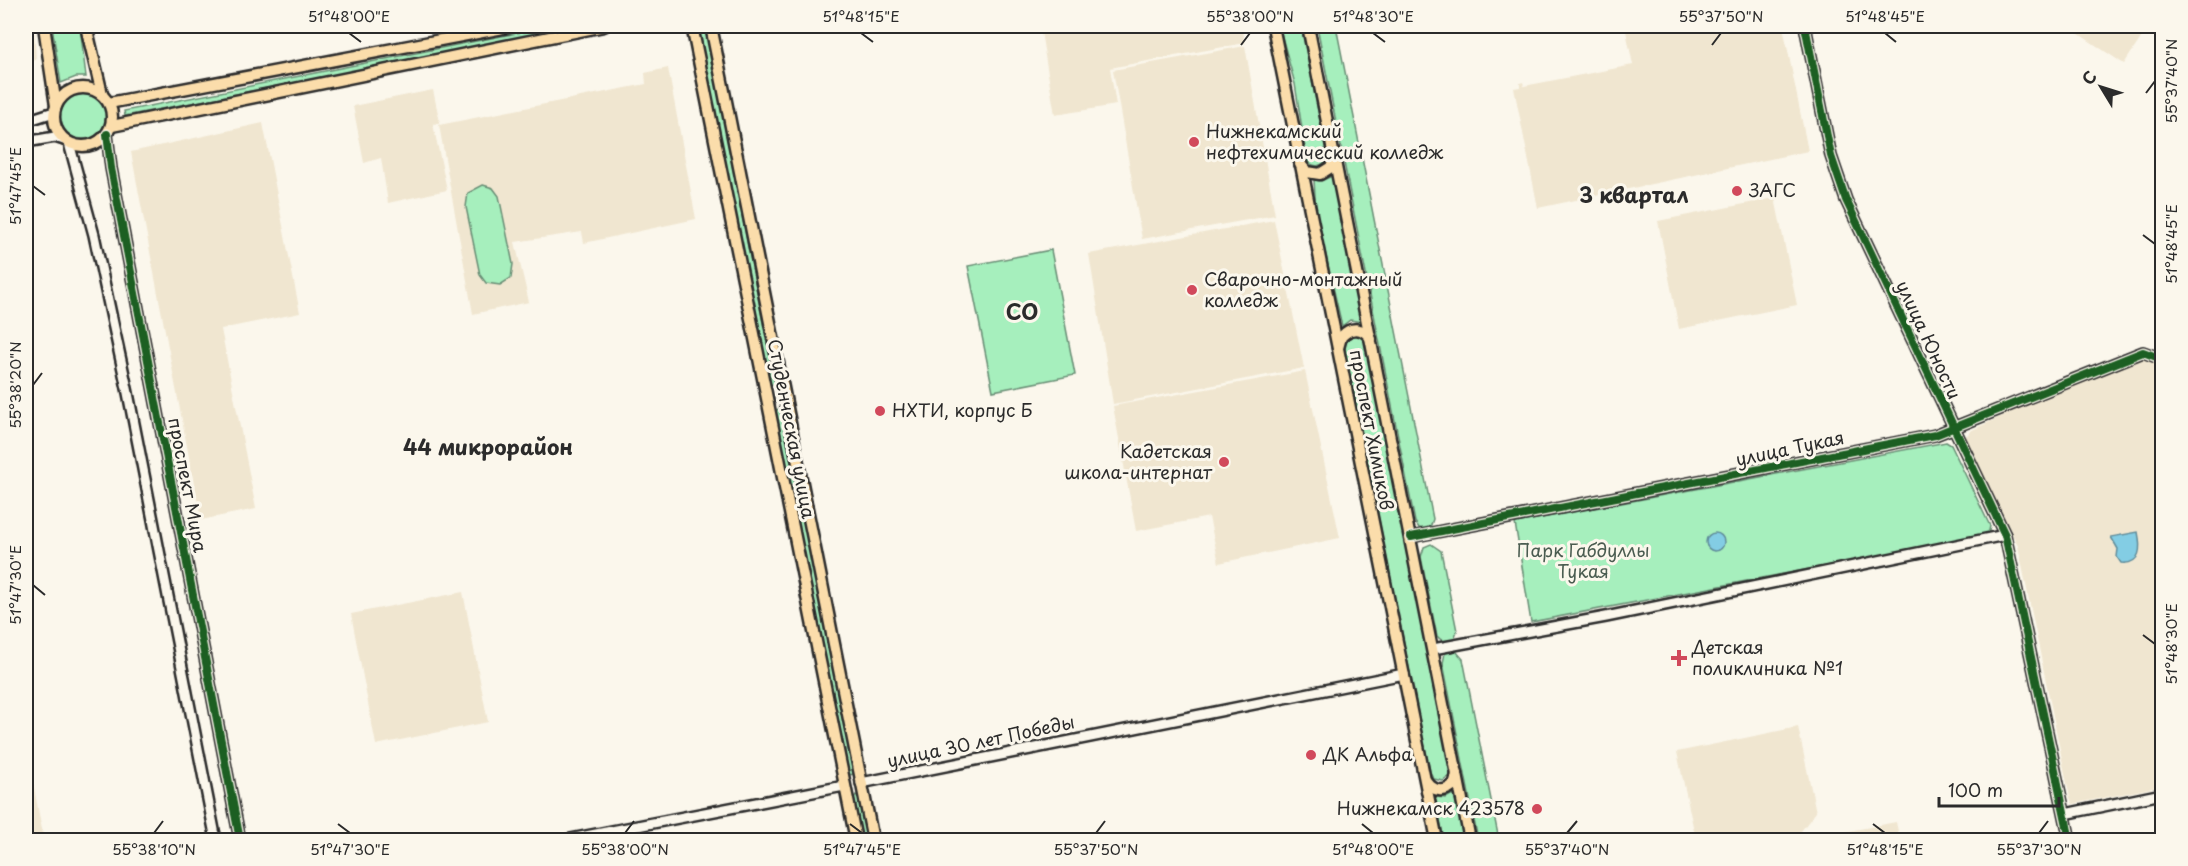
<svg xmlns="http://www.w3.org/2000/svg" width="2188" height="866" viewBox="0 0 2188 866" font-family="'Playpen Sans',sans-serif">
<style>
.built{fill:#f0e6d0}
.green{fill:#a6efbd;stroke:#688d74;stroke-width:1.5}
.water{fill:#83cde4;stroke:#608c9a;stroke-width:1.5}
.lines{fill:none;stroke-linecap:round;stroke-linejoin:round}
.minor-casing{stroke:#2b2b2b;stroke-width:14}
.major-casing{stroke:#2b2b2b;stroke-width:15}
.minor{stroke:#fbf7ec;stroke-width:9}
.major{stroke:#fbddab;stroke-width:10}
.cycleway-casing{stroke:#fbf7ec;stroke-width:11}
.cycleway{stroke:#1b5e20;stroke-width:8}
.ticks{fill:none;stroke:#2b2b2b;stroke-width:2}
.poi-dot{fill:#d1495b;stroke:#fbf7ec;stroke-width:2}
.labels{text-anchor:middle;stroke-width:6;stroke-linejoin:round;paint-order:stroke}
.poi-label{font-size:18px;fill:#2b2b2b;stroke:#fbf7ec;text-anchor:start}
.street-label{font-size:18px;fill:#2b2b2b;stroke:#fbf7ec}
.park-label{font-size:18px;fill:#4a5c50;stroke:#fbf7ec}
.quarter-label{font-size:21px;font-weight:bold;fill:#2b2b2b;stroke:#fbf7ec}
.neatline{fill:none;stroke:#2b2b2b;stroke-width:2}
.ticks-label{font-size:15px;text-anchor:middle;fill:#2b2b2b}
</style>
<rect width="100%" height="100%" fill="#fbf7ec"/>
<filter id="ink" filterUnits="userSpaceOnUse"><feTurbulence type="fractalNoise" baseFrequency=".0167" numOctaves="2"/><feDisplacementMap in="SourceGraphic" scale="12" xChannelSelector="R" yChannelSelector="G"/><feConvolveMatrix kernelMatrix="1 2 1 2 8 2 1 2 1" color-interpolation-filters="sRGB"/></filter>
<g filter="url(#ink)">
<!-- built -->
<g class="built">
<path d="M26 26H34L36 60 26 62Z"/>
<path d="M1040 26H1242L1245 43 1110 68 1116 105 1055 115Z"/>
<path d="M1625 26H1783L1808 151 1538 208 1514 88 1520 87V83L1523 82 1524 86 1633 65Z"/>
<path d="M2067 26H2149L2124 64Z"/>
<path d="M1245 46 1275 215 1142 239 1113 70Z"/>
<path d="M668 68 696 219 584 243 582 232 515 242 529 302 473 314 439 125 646 84 645 73Z"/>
<path d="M433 90 440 123 433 124 447 190 388 203 381 158 364 163 353 106Z"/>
<path d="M263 123 300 313 221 329 256 509 201 520 131 152Z"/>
<path d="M1775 198 1797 305 1679 329 1658 221Z"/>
<path d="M1274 220 1304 368 1113 404 1089 254Z"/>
<path d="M2142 355 2162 361V786L2073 804 2070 798 2018 546 1965 437 1972 430 2119 362Z"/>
<path d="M1305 371 1340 538 1219 563 1209 517 1136 531 1113 406Z"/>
<path d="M463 592 488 722 376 745 351 614Z"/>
<path d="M1798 727 1816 812 1794 840H1696L1677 752Z"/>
<path d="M26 746 44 840H26Z"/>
<path d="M1896 822 1900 840H1803Z"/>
</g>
<!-- green -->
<g class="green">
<path d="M52 26H80L86 77H76L61 83Z"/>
<path d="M552 26H582L125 116 124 111Z"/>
<path d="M697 26H705L775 384 769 385Z"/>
<path d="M1279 26H1301L1327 156C1325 167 1313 169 1307 160L1295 84Z"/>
<path d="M1317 26H1336L1433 519 1431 525 1426 529 1419 528 1415 522Z"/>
<circle cx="83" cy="116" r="23"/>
<path d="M1332 176 1363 322 1350 320 1342 326 1316 212 1314 180 1321 181Z"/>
<path d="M483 185 493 188 499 196 513 264 511 278 500 285 486 283 480 275 466 207 468 193Z"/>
<path d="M1051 250 1075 375 993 391 968 266Z"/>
<path d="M1352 334 1361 335 1365 342 1451 768 1450 776 1443 781 1434 779 1430 772 1344 347 1345 339Z"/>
<path d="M781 409 855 774 848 775 774 410Z"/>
<path d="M1946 442 1951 445 1990 526 1988 535 1531 622 1515 523Z"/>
<path d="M1431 544 1441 551 1457 631 1454 639C1447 643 1442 642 1437 636L1421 557 1424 547Z"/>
<path d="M1455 650 1463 659 1499 840H1478L1443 663 1445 653Z"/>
<path d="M1454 793 1464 840H1444L1435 797 1446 798Z"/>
<path d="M856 795 859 797 868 840H862L854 798Z"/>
</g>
<!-- water -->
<g class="water">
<path d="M2138 532C2141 547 2142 565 2121 563L2117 557 2118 549 2111 537Z"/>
<circle cx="1715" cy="542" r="9"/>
</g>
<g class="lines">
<defs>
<g id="minor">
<path d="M1805 26 1831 156 1846 200 2005 535 2070 840"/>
<path d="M26 121 54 112"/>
<path d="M107 134 111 168 240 840"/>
<path d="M26 142 55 137 64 140"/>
<path d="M69 143 94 235 128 393 216 840"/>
<path d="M1411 537 1935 435 2143 352 2162 359"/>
<path d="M1433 649 1606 617 2005 535"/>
<path d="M861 783 1404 674"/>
<path d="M2065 814 2162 794"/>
<path d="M565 840 844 786"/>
</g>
<g id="major">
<path d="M44 26 56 106"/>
<path d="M86 26 102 94"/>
<path d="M692 26 856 840"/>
<path d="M711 26 873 840"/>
<path d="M1273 26 1437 840"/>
<path d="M1308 26 1470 840"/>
<circle cx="83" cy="117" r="29"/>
<path d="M109 103 514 26"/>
<path d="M112 126 604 26"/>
<path d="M1300 164 1307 172 1320 174 1331 167 1335 157"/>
<path d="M1338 348 1341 337C1351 326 1363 327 1371 339"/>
<path d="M1426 781C1434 793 1446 793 1455 783L1457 774"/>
</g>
</defs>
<!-- minor casing -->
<use href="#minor" class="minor-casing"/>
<!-- major casing -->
<use href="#major" class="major-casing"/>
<!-- minor -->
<use href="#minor" class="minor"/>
<!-- major -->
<use href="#major" class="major"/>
<defs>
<g id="cycleway">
<path d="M1805 26 1831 156 1846 200 2005 535 2070 840"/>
<path d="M107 134 111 168 240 840"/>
<path d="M1411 537 1935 435 2143 352 2162 359"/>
</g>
</defs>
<!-- cycleway casing -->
<use href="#cycleway" class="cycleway-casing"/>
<!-- cycleway -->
<use href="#cycleway" class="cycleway"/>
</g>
</g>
<!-- ticks -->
<path class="ticks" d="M349 33 361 42M861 33 873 42M1373 33 1385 42M1885 33 1896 42M1241 45 1250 33M1712 45 1721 33M2146 93 2155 81M33 186 45 195M2143 235 2155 244M33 385 42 373M33 585 45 595M2143 635 2155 644M338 824 350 833M850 824 862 833M1362 824 1373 833M1873 824 1885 833M154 833 163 821M625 833 634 821M1096 833 1105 821M1567 833 1577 821M2039 833 2048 821"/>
<!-- markers -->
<g class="poi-dot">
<circle cx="1194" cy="142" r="6"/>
<circle cx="1737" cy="191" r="6"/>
<circle cx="1192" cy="290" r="6"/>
<circle cx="880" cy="411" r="6"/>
<circle cx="1224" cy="462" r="6"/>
<path d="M1676 649h6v6h6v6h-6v6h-6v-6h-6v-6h6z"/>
<circle cx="1311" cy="755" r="6"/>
<circle cx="1537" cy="809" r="6"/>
</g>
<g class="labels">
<!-- poi labels -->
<g class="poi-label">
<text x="1206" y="138">Нижнекамский<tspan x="1206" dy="21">нефтехимический колледж</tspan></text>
<text x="1749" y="197">ЗАГС</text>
<text x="1204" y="286">Сварочно-монтажный<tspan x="1204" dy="21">колледж</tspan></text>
<text x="892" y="417">НХТИ, корпус Б</text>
<text x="1212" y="458" text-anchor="end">Кадетская<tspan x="1212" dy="21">школа-интернат</tspan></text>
<text x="1692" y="654">Детская<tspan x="1692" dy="21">поликлиника №1</tspan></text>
<text x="1323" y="761">ДК Альфа</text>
<text x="1525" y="815" text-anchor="end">Нижнекамск 423578</text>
</g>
<!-- street labels -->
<g class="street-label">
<text transform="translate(1928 340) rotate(65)" y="6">улица Юности</text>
<text transform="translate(791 429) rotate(79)" y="6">Студенческая улица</text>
<text transform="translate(1371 430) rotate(79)" y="6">проспект Химиков</text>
<text transform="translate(1790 449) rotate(-12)" y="6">улица Тукая</text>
<text transform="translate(187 485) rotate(79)" y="6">проспект Мира</text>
<text transform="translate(981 742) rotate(-12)" y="6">улица 30 лет Победы</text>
</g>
<!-- park labels -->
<g class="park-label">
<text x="1583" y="557">Парк Габдуллы<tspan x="1583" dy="21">Тукая</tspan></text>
</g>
<!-- quarter labels -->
<g class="quarter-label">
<text x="1634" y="203">3 квартал</text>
<text x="1022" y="320">СО</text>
<text x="488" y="455">44 микрорайон</text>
</g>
</g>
<!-- margin -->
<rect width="2188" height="866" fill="none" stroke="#fbf7ec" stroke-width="66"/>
<!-- north arrow -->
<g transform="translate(2101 87) rotate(308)" stroke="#fbf7ec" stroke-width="4.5" paint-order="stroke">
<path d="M0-4.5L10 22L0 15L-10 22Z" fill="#2b2b2b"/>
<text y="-9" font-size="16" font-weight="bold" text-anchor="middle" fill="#2b2b2b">С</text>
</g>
<!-- scale -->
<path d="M1939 797v9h120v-9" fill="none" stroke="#2b2b2b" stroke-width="3"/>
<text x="1948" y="797" font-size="18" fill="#2b2b2b" stroke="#fbf7ec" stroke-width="4.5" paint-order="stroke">100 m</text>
<rect x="33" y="33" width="2122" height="800" class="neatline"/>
<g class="ticks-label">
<text x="349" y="22">51°48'00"E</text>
<text x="861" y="22">51°48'15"E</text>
<text x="1250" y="22">55°38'00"N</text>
<text x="1373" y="22">51°48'30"E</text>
<text x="1721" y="22">55°37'50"N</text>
<text x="1885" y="22">51°48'45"E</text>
<text transform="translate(2172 81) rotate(-90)" y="5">55°37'40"N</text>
<text transform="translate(16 186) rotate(-90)" y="5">51°47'45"E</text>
<text transform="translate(2172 244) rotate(-90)" y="5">51°48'45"E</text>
<text transform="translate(16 385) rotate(-90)" y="5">55°38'20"N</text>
<text transform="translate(16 585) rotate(-90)" y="5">51°47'30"E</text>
<text transform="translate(2172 644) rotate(-90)" y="5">51°48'30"E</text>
<text x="154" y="855">55°38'10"N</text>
<text x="350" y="855">51°47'30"E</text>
<text x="625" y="855">55°38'00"N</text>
<text x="862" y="855">51°47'45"E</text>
<text x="1096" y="855">55°37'50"N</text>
<text x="1373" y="855">51°48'00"E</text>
<text x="1567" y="855">55°37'40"N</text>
<text x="1885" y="855">51°48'15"E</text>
<text x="2039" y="855">55°37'30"N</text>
</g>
</svg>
